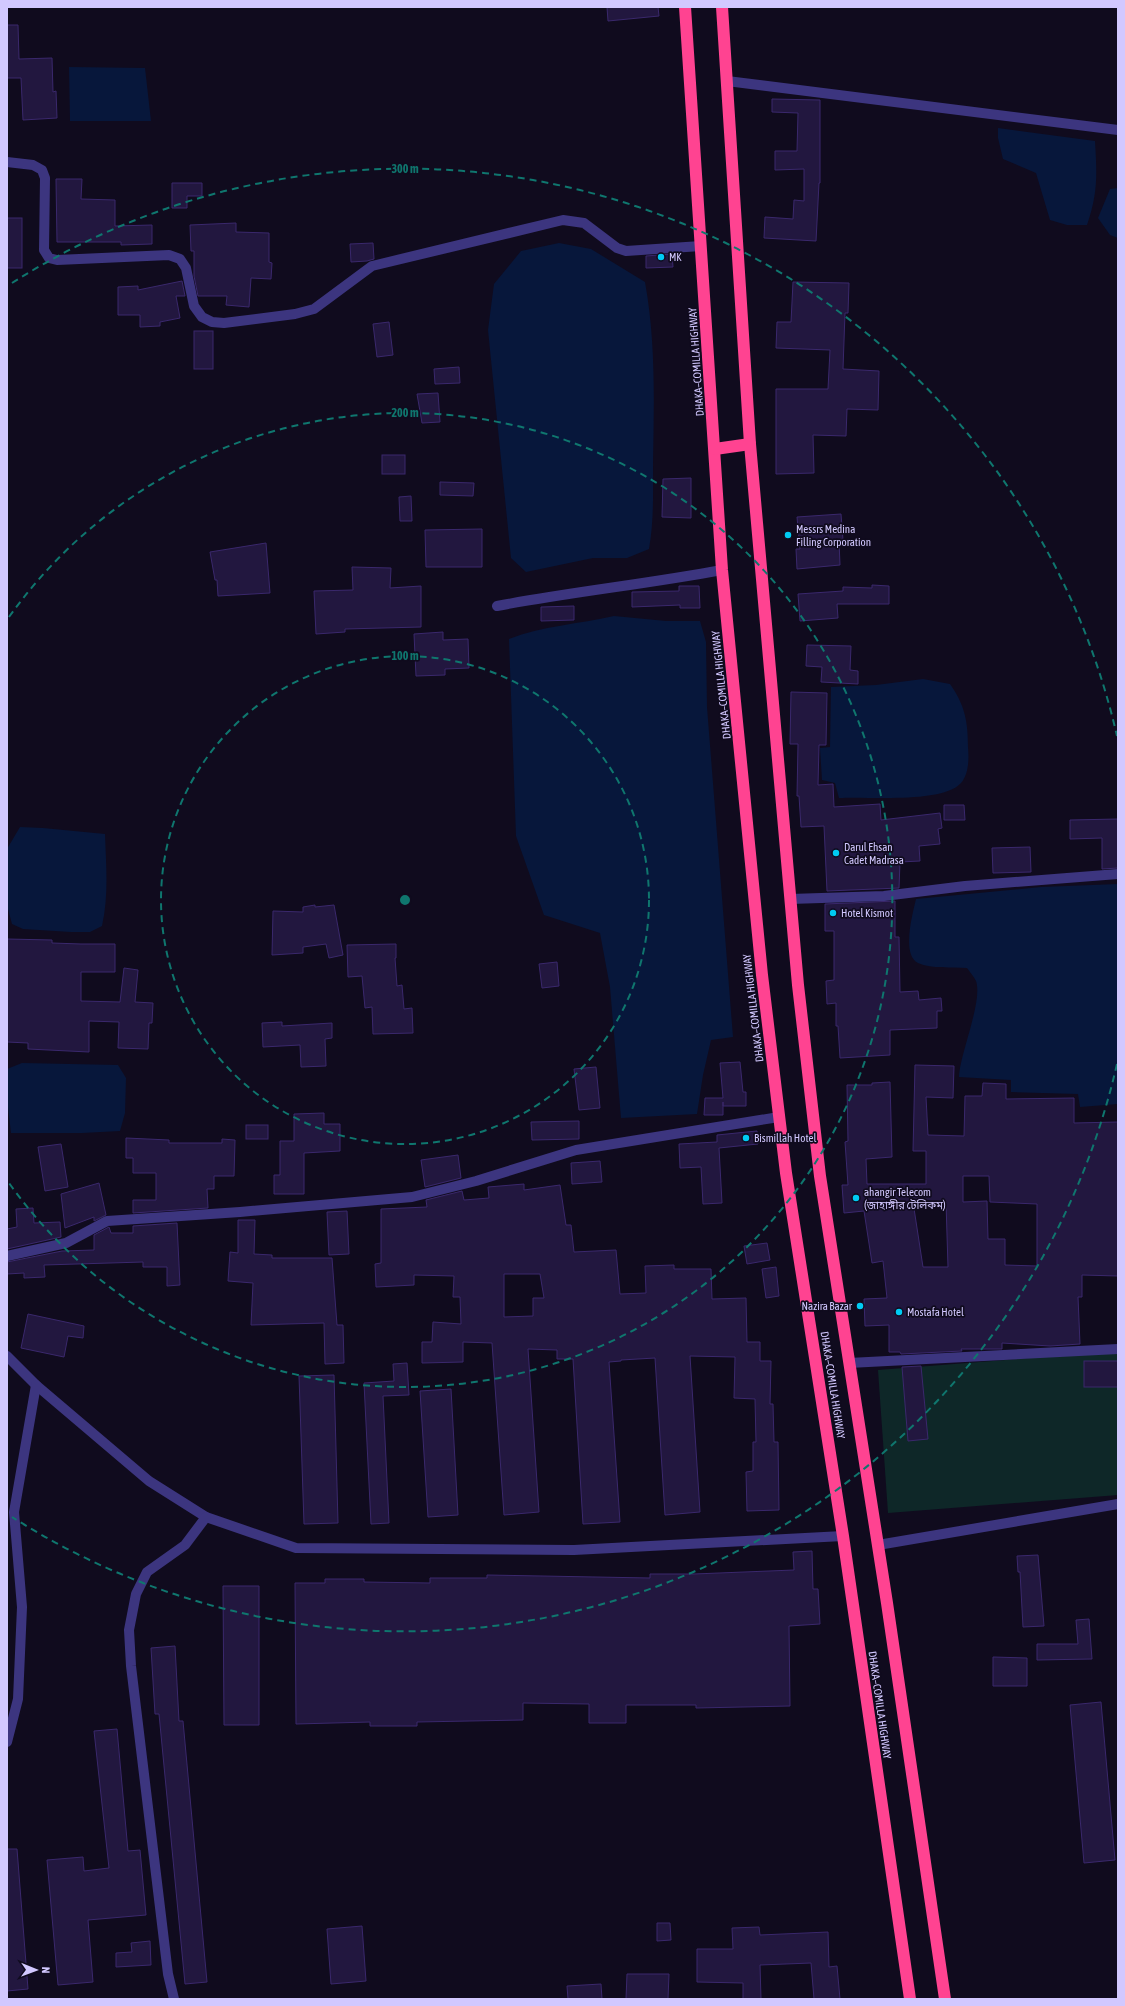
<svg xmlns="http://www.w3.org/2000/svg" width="1125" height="2006" viewBox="0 0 1125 2006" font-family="'Asap Condensed','Noto Sans Bengali',sans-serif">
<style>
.green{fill:#0e2728}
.water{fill:#07173b}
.building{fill:#22173f;stroke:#3a286c;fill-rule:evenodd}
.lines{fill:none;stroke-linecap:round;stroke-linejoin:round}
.minor{stroke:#3c357f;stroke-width:10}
.highway{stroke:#ff4391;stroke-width:12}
.ring{fill:none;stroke:#0f766e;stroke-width:2;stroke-dasharray:7 5}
.poi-dot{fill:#00cbf3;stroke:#100b1e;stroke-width:1.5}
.labels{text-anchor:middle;stroke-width:3.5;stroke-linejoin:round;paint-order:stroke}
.poi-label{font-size:11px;fill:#d2c8ff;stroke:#100b1e;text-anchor:start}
.street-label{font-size:11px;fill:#d2c8ff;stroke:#100b1e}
.centre{fill:#0f766e;stroke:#100b1e;stroke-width:2}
.ring-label{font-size:12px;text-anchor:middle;font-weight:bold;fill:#0f766e;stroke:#100b1e;stroke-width:3.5;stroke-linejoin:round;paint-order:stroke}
</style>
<rect width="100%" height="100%" fill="#100b1e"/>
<!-- green -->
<path class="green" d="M1118 1351V1495L888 1513 878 1370Z"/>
<!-- water -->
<g class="water">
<path d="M69 67 145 68 151 121H70Z"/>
<path d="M998 128 1095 141C1097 175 1098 193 1087 225H1067L1050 220 1036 173 1003 159 998 138Z"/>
<path d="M1118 188V238L1110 235 1098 218 1110 189Z"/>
<path d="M559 243 591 249 645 282C656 342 654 403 653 464 653 493 654 521 649 549L627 558H593L526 572 511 558 488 330 494 284 521 251Z"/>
<path d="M614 616 666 621H700L706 642 707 707 733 1037 711 1040 703 1075 697 1114 621 1118 610 987 600 933 544 915 516 836 509 639C542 626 579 624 614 616Z"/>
<path d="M923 679 950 684C965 705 968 722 968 747 969 758 969 774 961 783 942 804 868 796 839 798L835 783 822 780 820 748 830 747 831 687 876 685Z"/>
<path d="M20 827 43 828 105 834C106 865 109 895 102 926L90 932H71L23 929 12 924 8 909 7 849Z"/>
<path d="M1118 884V1104L1080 1107 1078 1094 1011 1092V1080L959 1077C960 1053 983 1001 976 981 974 977 970 972 967 968 952 967 932 969 918 963 901 955 913 912 916 899L1041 887Z"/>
<path d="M22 1063 118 1065 126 1078 125 1113 120 1131 82 1133H11L7 1099V1069Z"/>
</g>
<!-- building -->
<g class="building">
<path d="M607 7H658L659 16 608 21Z"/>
<path d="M7 25H18L19 59 52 58 53 92 56 91 57 118 23 120 21 78H7Z"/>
<path d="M772 99 820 100V183H819L816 241 764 238 765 217 793 219 794 200 804 201V169L775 170V151H797L798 113 772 112Z"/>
<path d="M56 179H82L81 199 115 200V226L152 225V244L121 245V242H57Z"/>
<path d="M172 183H202V196H187V208H172Z"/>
<rect x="7" y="218" width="15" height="50"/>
<path d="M236 223V232L269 233V262L272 263 271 279 251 278 249 307 226 305 227 296H198L194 276V251H191L190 225Z"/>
<path d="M373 243 374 259 367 261 351 262 350 244Z"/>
<path d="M672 254 673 267 646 268V256Z"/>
<path d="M182 281 185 296H176L180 318 160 322V326L140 327V315H118V287L138 286V290Z"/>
<path d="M793 282 849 283 848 313H845L843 369 879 371 878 410 847 409 846 436 813 435 814 473 776 474V389H828L830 350 776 348 777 322H791Z"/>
<path d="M389 322 393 355 377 357 373 324Z"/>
<rect x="194" y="331" width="19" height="38"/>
<path d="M459 367 460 383 435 384 434 369Z"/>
<path d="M438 393 440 422 422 423 417 394Z"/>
<rect x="382" y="455" width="23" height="19"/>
<path d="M691 478V518L662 517 663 479Z"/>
<path d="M440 482 474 483 473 496 440 495Z"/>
<path d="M411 496 412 521H400L399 497Z"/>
<path d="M841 514 843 540 839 541 840 565 797 569 796 549H800L797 517Z"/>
<path d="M482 529V567H426L425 530Z"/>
<path d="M266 543 270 593 218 596 217 580H215L210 552Z"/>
<path d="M352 567 391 568 390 588 421 586V627L345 629V632L316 634 314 591 353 590Z"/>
<path d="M872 585 889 586V604H837L838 618 800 621 798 594 843 591V587L872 588Z"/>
<path d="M679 586H699L700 608H680V605L632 607V592L679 591Z"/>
<path d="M574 606V620L541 621V607Z"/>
<path d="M443 632V640L468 639 469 668 445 669V675L416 676 414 634Z"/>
<path d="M807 645 851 646 850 670 858 671V684L821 682 822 667 806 666Z"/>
<path d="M791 692 827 693 826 745H819L818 785 833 784 834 807 880 804 881 820 940 813 942 828 938 829 940 844 919 846 920 861 900 862 899 888 827 891 824 826 801 827 799 796H797L798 744H790Z"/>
<path d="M944 805H964L965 820H944Z"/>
<path d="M1118 819V868L1102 869V838L1070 839V820Z"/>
<path d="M1030 847 1031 872 993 873 992 848Z"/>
<path d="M895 901V937H899L900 992 918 991 919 1000 941 998 942 1011H937V1028L890 1030V1055L840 1058 838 1026H836V1003L827 1004 826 981 834 980V931H825V904Z"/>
<path d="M315 905V907L334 905 343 955 329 958 326 944 303 947V953L272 955 273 911 303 912V907Z"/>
<path d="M7 939 52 940V943L81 944H115V972H81V1001L120 1002 124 968 138 970 135 1002 153 1003 152 1023H149L148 1049 118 1048 119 1022 89 1021V1052L28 1049V1043L7 1042Z"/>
<path d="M396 944V958H395L397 986 402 985 404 1009 412 1008 413 1033 373 1034 372 1007 365 1008 362 976 348 977 347 945Z"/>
<path d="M557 962 559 986 542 988 539 964Z"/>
<path d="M282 1022V1026L332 1023V1038L325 1039 326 1066 301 1067 300 1045 263 1047 262 1023Z"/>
<path d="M740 1062 743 1092H746V1106H723V1102V1115H704L705 1098H723L720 1063Z"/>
<path d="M915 1065 954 1066 953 1098 926 1097 928 1135 964 1136 965 1096H982L983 1083 1006 1084V1099L1074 1098V1123L1118 1122V1276L1082 1275V1297H1078L1080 1344 1050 1346 1002 1343V1349H961L962 1351 901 1354 900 1352H889V1325L865 1326 864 1299 887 1298 883 1261 872 1263 864 1211 844 1213 842 1185H848L845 1142 848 1141 847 1085H872V1083L890 1082 892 1157 866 1159 867 1184H926V1151H913ZM963 1176H989L990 1202 1037 1204V1266L1005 1265V1239H988L987 1201 963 1202ZM913 1202H946L948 1267H923Z"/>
<path d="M596 1067 600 1108 579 1110 574 1069Z"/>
<path d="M324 1113V1124H340V1151L304 1153V1194H274V1175H280V1141H294V1114Z"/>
<path d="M579 1121V1139L532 1140 531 1122Z"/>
<rect x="246" y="1125" width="22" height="14"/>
<path d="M757 1131 758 1144 719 1148 722 1203 703 1204 701 1167 680 1168 679 1144 717 1142V1135Z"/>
<path d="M126 1138 169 1140V1143H222V1139L235 1140 234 1176H214V1189H207L208 1208 133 1213V1200H156V1173H133V1158H126Z"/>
<path d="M61 1144 68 1187 45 1191 38 1147Z"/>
<path d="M458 1155 461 1178 425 1187 421 1160Z"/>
<path d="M600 1161 602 1182 572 1184 571 1163Z"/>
<path d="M99 1183 106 1215 94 1221V1217L65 1228 61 1194Z"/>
<path d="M524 1184V1190L560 1185 566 1225H571L574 1252 616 1250 620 1294 646 1293 645 1266 674 1265V1269H711L712 1299 746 1298 747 1342H760V1361H771L770 1404H773L774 1442H778L779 1510 747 1511 746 1472 753 1471V1442H756L755 1399 734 1398 735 1357 690 1356 700 1512 665 1515 655 1358 621 1360V1361L609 1362 620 1522 583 1524 573 1359H557V1350L528 1349 539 1512 504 1515 492 1343 463 1342V1362L422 1363V1342H432L433 1322 461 1324 460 1297H453L454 1276 414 1275V1285L376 1287 375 1264 381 1263V1209L427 1207 426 1200 462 1191 464 1200 489 1198 488 1187ZM504 1274H540L544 1298H533V1316L504 1317Z"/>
<path d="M33 1208 34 1223 60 1222 61 1237 7 1249V1229L17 1227 16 1209Z"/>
<path d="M347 1211 349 1254 329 1255 327 1212Z"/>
<path d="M238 1220H255L254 1254 272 1255V1258H332L337 1325H343L344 1363 325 1364 324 1323 251 1325 253 1283 228 1281 230 1252 238 1253Z"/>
<path d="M177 1223 180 1285 167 1286V1267H143V1262L44 1265 45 1277 24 1278V1273L7 1274V1262L62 1251 94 1250V1235L109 1227 111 1233H133V1226Z"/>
<path d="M767 1243 770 1260 747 1264 744 1246Z"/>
<path d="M776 1267 779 1296 766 1298 762 1269Z"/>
<path d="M28 1314 84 1326 83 1338 68 1336 64 1357 21 1348Z"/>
<rect x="1084" y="1361" width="34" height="26"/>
<path d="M407 1363 409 1395 383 1396 389 1523 371 1524 364 1383 394 1381 393 1364Z"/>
<path d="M921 1366 928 1439 908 1441 902 1367Z"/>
<path d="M334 1375 338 1523 304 1524 299 1376Z"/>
<path d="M451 1389 458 1515 428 1517 420 1391Z"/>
<path d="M812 1551 813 1589H818L820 1624 789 1626 790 1706 696 1708V1705H626V1723H589V1704L523 1703V1720L417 1722V1726H370V1722L296 1724 295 1583H325V1579H364V1582L430 1583V1578H487V1575L650 1578V1574H694L794 1570 793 1552Z"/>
<path d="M1038 1555 1044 1626 1023 1627 1020 1572H1018L1017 1556Z"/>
<path d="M223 1586H259V1725H224Z"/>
<path d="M1089 1619 1092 1659 1037 1660V1644H1078L1076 1620Z"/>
<path d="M175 1646 179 1721H183L207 1982 185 1984 159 1714H155L151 1648Z"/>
<path d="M993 1657 1027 1658V1686H993Z"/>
<path d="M1101 1702 1115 1860 1084 1863 1070 1705Z"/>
<path d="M117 1729 128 1851 140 1850 146 1915 88 1920 93 1982 58 1985 47 1860 83 1857 84 1871 109 1868 94 1731Z"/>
<path d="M7 1849H17L28 1989 7 1991Z"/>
<path d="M657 1923H670L671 1940 657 1941Z"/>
<path d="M362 1926 366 1981 331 1984 327 1929Z"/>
<path d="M759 1927 760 1935 828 1932 829 1967 837 1966 840 1999H814L811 1963 760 1965 761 1999H743V1983L697 1982V1949H733L732 1928Z"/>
<path d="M150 1941 151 1965 116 1967V1953L132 1952 131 1943Z"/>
<path d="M627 1974H669L668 1999H626Z"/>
<path d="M601 1984 602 1999H568L567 1986Z"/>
</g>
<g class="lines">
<!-- minor -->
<g class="minor">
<path d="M727 81 1118 130"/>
<path d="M7 162 33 165 42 170 45 178 44 250 49 258 57 260 169 255 180 259 186 268 194 306 202 317 212 322 224 323 295 314 314 309 372 266 563 220 584 223 617 248 626 251 701 246"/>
<path d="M497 606C571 592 647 584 722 570"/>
<path d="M790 899 884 896 965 886 1118 874"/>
<path d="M7 1256 66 1243 107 1221 240 1212 412 1197 476 1181 576 1150 779 1117"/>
<path d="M7 1356 36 1385 149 1481 206 1517 296 1548 574 1550 843 1536"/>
<path d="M849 1363 1118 1349"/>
<path d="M878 1545 1118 1504"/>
<path d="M7 1742 18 1699 22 1607 14 1512 36 1385"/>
<path d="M174 1999 168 1974 131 1666 129 1630 136 1594 147 1572 185 1545 206 1517"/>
</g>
<!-- highway -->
<g class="highway">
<path d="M685 7 722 570 762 975 786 1173 843 1536 910 1999"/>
<path d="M722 7 750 444 798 985 820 1176 887 1603 945 1999"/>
<path d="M715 449 750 444"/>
</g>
</g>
<!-- distance rings -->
<g class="ring">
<circle cx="405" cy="900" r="244"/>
<path d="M9 617A487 487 0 1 1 9 1183"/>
<path d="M1117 1064A731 731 0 0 1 12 1517M12 283A731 731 0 0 1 1117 736"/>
</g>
<!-- markers -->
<g class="poi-dot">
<circle cx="661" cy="257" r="4"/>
<circle cx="788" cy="535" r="4"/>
<circle cx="836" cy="853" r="4"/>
<circle cx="833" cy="913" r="4"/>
<circle cx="746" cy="1138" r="4"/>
<circle cx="856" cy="1198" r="4"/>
<circle cx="860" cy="1306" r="4"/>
<circle cx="899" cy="1312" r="4"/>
</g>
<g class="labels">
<!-- poi labels -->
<g class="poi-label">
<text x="669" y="261">MK</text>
<text x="796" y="533">Messrs Medina<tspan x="796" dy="13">Filling Corporation</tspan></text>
<text x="844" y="851">Darul Ehsan<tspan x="844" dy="13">Cadet Madrasa</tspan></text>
<text x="841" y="917">Hotel Kismot</text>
<text x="754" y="1142">Bismillah Hotel</text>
<text x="864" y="1196">ahangir Telecom<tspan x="864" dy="13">(জাহাঙ্গীর টেলিকম)</tspan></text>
<text x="852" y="1310" text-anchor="end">Nazira Bazar</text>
<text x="907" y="1316">Mostafa Hotel</text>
</g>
<!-- street labels -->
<g class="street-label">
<text transform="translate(696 362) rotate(-94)" y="4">DHAKA–COMILLA HIGHWAY</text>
<text transform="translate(721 685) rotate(-96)" y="4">DHAKA–COMILLA HIGHWAY</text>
<text transform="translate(753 1008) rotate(-97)" y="4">DHAKA–COMILLA HIGHWAY</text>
<text transform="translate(833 1385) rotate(81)" y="4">DHAKA–COMILLA HIGHWAY</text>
<text transform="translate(880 1705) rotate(82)" y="4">DHAKA–COMILLA HIGHWAY</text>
</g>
</g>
<circle cx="405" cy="900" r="6" class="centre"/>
<g class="ring-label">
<text x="405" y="173">300 m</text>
<text x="405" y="417">200 m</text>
<text x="405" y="660">100 m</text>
</g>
<!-- border -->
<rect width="1125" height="2006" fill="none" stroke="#d2c8ff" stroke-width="16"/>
<!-- north arrow -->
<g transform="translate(36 1970) rotate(91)" stroke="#100b1e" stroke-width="3" paint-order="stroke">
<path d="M0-3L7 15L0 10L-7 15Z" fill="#d2c8ff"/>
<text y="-6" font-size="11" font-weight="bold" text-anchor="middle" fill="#d2c8ff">N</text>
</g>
</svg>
